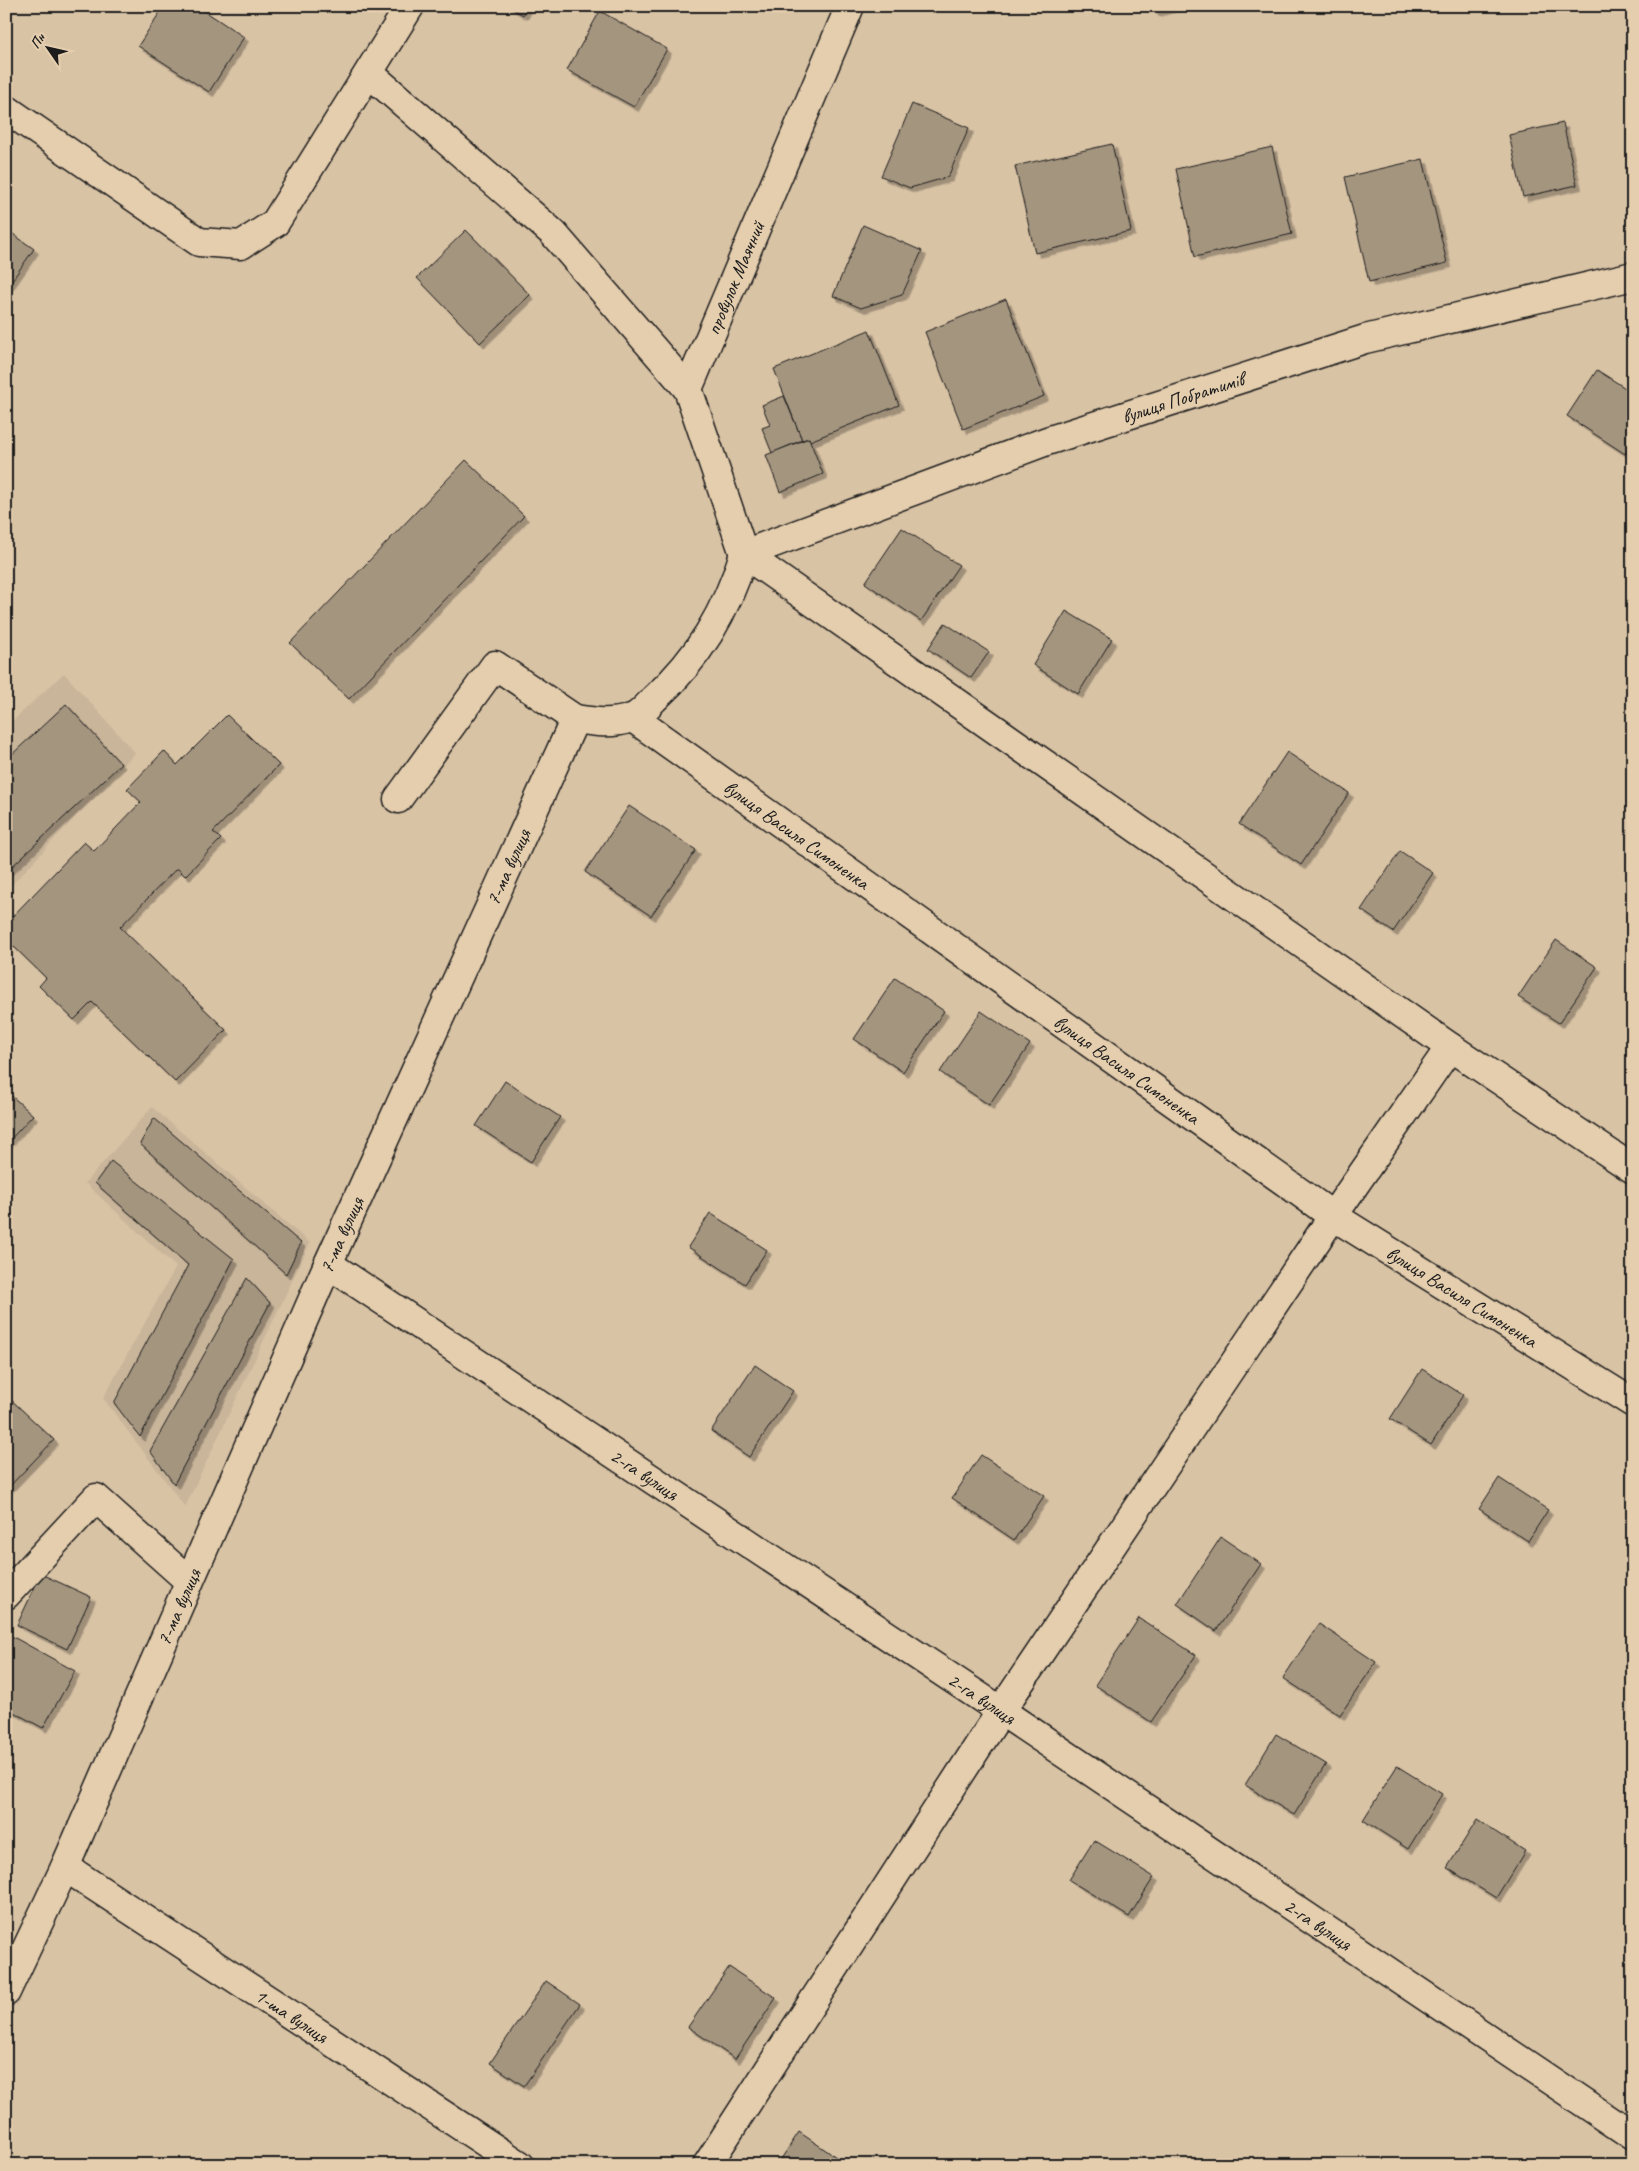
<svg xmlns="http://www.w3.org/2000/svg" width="1639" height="2171" viewBox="0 0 1639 2171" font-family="Caveat,sans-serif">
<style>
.built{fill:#c9b59a}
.building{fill:#a4957f;stroke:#1c1c1c;filter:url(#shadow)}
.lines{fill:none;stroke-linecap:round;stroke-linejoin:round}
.minor-casing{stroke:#1c1c1c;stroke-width:31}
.minor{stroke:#e5ceae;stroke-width:28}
.labels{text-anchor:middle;stroke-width:4;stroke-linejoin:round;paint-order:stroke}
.street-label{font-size:20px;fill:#1c1c1c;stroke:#e5ceae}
</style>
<defs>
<filter id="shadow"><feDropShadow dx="4.5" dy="4.5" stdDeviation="0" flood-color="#0004"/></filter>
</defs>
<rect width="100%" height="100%" fill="#d9c3a5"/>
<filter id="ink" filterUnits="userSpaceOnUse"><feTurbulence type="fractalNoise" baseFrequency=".02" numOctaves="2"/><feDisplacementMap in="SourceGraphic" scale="10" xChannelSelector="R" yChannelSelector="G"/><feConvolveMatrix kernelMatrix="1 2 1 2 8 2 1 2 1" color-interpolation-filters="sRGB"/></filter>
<g filter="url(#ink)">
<!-- built -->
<g class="built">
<path d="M64 673 135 753 6 891V727Z"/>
<path d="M152 1107 310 1243 185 1507 103 1398 176 1267 85 1183Z"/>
</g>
<!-- building -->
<g class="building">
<path d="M164 6H197L244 37 209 92 138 46Z"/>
<path d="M508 6H528L523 15Z"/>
<path d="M1153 6H1178L1154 12Z"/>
<path d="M600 11 667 49 634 107 567 70Z"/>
<path d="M912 104 969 128 948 177 910 188 881 176Z"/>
<path d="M1563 123 1577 185 1523 197 1509 135Z"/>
<path d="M1112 144 1131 231 1035 253 1015 166Z"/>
<path d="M1272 147 1292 234 1195 257 1176 169Z"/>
<path d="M1423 159 1447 263 1369 282 1345 177Z"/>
<path d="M863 225 922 251 902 295 861 308 833 296Z"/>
<path d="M6 229 34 249 6 289Z"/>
<path d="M466 230 530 295 480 343 417 278Z"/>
<path d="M1006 299 1044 396 963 429 925 332Z"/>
<path d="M869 330 899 405 810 441 809 438 802 440 774 369Z"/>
<path d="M1597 370 1633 393V442L1625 454 1567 416Z"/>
<path d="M784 396 802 440 772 453 762 428 770 425 762 405Z"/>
<path d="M809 438 823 474 780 492 766 455Z"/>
<path d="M466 460 524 516 349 699 290 643Z"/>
<path d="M902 528 959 565 921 621 865 583Z"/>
<path d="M1066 611 1112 639 1078 694 1033 665Z"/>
<path d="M945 623 989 652 971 678 928 649Z"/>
<path d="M66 704 121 764 6 872V760Z"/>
<path d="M227 715 279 765 213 832 221 839 185 876 177 868 120 927 226 1030 175 1082 92 1002 74 1020 39 986 46 978 6 939V923L84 842 94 851 141 802 127 789 164 751 177 765Z"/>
<path d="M1287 752 1349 793 1301 865 1239 824Z"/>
<path d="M629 806 696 850 651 916 585 872Z"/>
<path d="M1400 851 1433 873 1393 932 1361 910Z"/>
<path d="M1556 940 1597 967 1559 1023 1518 997Z"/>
<path d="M895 978 944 1011 903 1072 854 1039Z"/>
<path d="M981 1011 1030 1044 989 1105 940 1072Z"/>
<path d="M505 1081 560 1117 531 1162 476 1126Z"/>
<path d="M6 1091 33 1115 6 1144Z"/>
<path d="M154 1118 301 1243 286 1274 140 1144Z"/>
<path d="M111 1161 234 1259 140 1437 114 1403 188 1265 95 1183Z"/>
<path d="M710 1213 767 1250 745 1284 688 1247Z"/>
<path d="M247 1278 270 1303 174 1484 150 1451Z"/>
<path d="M755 1365 793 1391 749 1457 711 1431Z"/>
<path d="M1422 1369 1463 1395 1431 1445 1390 1419Z"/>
<path d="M6 1395 54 1440 6 1490Z"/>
<path d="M981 1455 1044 1496 1014 1540 952 1498Z"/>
<path d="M1499 1478 1548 1510 1528 1541 1479 1509Z"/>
<path d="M1221 1537 1261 1564 1216 1631 1177 1604Z"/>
<path d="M41 1574 91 1597 67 1649 17 1625Z"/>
<path d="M1139 1618 1196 1655 1151 1722 1095 1685Z"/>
<path d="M1319 1624 1376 1662 1340 1715 1283 1678Z"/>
<path d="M6 1633 75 1671 43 1728 6 1708Z"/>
<path d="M1276 1734 1326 1764 1294 1815 1245 1785Z"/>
<path d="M1397 1766 1442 1794 1408 1849 1363 1820Z"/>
<path d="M1477 1820 1525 1851 1496 1898 1447 1868Z"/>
<path d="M1094 1840 1154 1877 1129 1917 1069 1880Z"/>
<path d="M729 1967 776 1998 735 2059 688 2027Z"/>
<path d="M546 1981 580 2004 524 2086 490 2063Z"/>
<path d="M799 2132 848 2165H777Z"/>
</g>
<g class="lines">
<defs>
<g id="minor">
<path d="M369 73 553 233 688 389"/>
<path d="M6 109 199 242 241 245 275 223 410 6"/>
<path d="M744 554 1450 1047 1633 1169"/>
<path id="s1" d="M744 554 1047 441 1365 339 1633 276"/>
<path id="s2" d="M744 554 688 389 850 6"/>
<path id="s3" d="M633 718 1333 1216 1633 1403"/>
<path d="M398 799 495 665 575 719"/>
<path id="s4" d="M328 1264 1001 1711 1633 2136"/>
<path d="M6 1595 96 1498 189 1581"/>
<path id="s5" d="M65 1867 520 2165"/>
<path id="s6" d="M6 1992 65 1867 328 1264 575 719C594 722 612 725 631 718 639 716 648 705 654 699 699 658 726 612 744 554"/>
<path d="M707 2165 1001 1711 1333 1216 1450 1047"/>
</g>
</defs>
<!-- minor casing -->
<use href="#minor" class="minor-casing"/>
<!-- minor -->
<use href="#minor" class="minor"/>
</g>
</g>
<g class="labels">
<!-- street labels -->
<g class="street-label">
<text dy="7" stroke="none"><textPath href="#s2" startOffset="295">провулок Маячний</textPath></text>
<text dy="7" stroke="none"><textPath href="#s1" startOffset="466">вулиця Побратимів</textPath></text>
<text dy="7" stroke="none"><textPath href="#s3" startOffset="201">вулиця Василя Симоненка</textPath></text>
<text dy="7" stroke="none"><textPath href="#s6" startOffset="1232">7-ма вулиця</textPath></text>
<text dy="7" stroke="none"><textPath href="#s3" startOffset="606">вулиця Василя Симоненка</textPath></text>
<text dy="7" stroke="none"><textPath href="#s6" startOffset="828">7-ма вулиця</textPath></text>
<text dy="7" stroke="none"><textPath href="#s3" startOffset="1011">вулиця Василя Симоненка</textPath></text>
<text dy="7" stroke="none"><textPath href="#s4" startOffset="380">2-га вулиця</textPath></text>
<text dy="7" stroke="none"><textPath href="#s6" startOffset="422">7-ма вулиця</textPath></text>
<text dy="7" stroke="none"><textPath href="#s4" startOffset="785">2-га вулиця</textPath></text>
<text dy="7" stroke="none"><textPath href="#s4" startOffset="1190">2-га вулиця</textPath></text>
<text dy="7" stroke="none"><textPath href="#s5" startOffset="271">1-ша вулиця</textPath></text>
</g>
</g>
<!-- margin -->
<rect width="1639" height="2171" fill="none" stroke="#e5ceae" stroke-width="25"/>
<rect x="12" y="12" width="1614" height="2146" fill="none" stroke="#1c1c1c" stroke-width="2" filter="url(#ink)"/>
<!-- north arrow -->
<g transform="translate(48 48) rotate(304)" stroke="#e5ceae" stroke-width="4" paint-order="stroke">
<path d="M0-4L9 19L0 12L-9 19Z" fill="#1c1c1c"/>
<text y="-8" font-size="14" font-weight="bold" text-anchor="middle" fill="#1c1c1c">Пн</text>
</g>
</svg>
